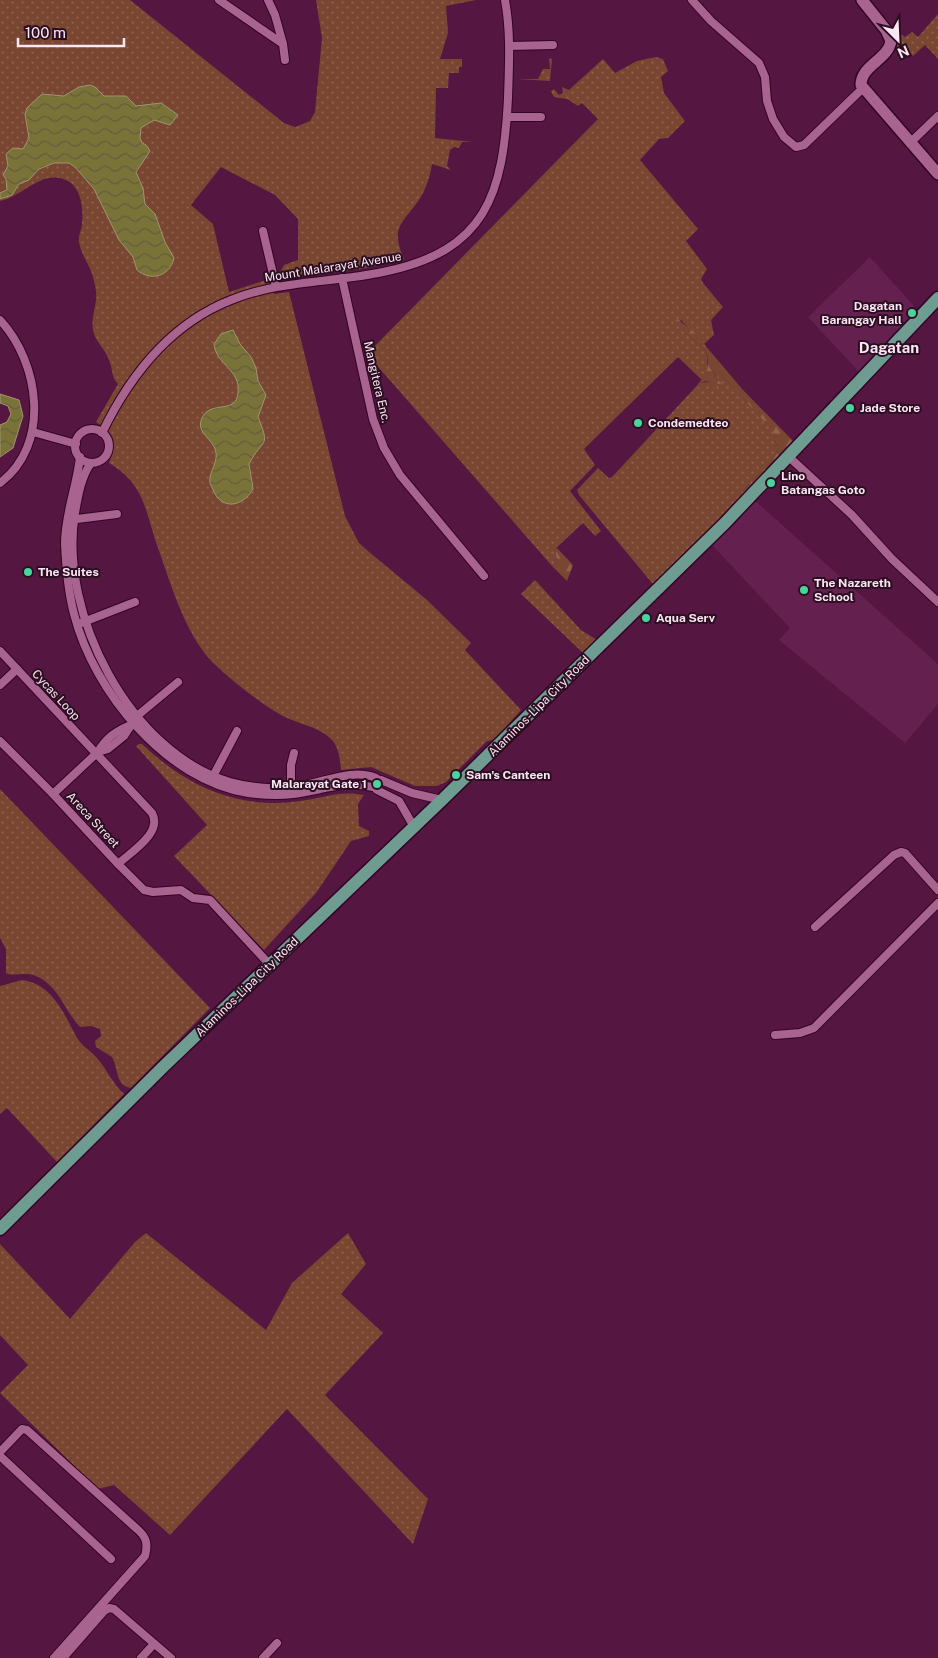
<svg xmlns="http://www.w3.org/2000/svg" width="938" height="1658" viewBox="0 0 938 1658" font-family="'Public Sans',sans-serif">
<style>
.built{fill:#64204f}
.grass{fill:url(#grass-dots)}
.forest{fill:url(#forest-firs)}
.water{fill:url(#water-waves);stroke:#a19570}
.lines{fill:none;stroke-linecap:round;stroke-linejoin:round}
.street-casing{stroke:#330425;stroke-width:10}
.secondary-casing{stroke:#330425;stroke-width:14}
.primary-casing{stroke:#330425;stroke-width:15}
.street{stroke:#a8638e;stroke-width:8}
.secondary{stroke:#a8638e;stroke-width:11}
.primary{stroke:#6e9c90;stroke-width:12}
.poi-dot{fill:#49d49d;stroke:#2b0f21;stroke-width:2}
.labels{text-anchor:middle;stroke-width:4;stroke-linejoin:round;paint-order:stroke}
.street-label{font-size:12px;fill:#fde5f3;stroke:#2b0f21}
.poi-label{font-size:12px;font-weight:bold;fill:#fde5f3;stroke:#2b0f21;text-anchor:start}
.quarter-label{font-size:15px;font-weight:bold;fill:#fde5f3;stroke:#2b0f21}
</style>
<defs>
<pattern id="grass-dots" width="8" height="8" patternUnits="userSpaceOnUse" patternTransform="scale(1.25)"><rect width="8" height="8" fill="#794631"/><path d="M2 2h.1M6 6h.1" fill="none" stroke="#8d614f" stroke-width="1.8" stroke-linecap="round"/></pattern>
<pattern id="forest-firs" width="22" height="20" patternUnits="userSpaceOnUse" patternTransform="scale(1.25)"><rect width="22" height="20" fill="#794631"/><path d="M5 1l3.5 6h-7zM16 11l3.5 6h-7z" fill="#8d614f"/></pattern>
<pattern id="water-waves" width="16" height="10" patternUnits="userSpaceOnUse" patternTransform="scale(1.25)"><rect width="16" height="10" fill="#7a7338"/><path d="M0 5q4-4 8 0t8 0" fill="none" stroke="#635c40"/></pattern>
</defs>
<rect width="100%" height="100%" fill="#551641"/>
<!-- built -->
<g class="built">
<path d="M870 257 914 306 906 314 911 319 861 374 808 317Z"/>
<path d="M752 498 938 664V704L905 743 779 640 790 628 710 543Z"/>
</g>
<!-- grass -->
<g class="grass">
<path d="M0 0H130L284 123 295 127 310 121 315 112 322 38 316 0H476L446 6 448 33 440 59H462V67H459V73H449L448 88H436L435 138 473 142H462L459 148 454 147 450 150 447 166 451 170 432 164C430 177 426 189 419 200 402 224 390 227 404 259L361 269 280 277 279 274 284 265 298 260V219L275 195 221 167 191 205 213 224 229 292 269 279 274 294 289 292 345 516 359 543 368 551 427 600 471 643 465 650 521 710 494 740 487 741 446 782 437 786H415L371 767 341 770C340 760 339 749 333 741 321 727 298 724 283 716 263 706 219 671 206 655 182 624 171 584 158 548 145 512 146 485 109 463 118 441 114 434 96 422L118 384C111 377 113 369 109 360 105 348 95 342 93 330 91 319 95 310 96 300 97 293 95 284 93 277 90 265 81 255 79 242 78 235 82 230 82 223 84 205 80 181 59 178 39 174 20 197 0 201Z"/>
<path d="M938 14V59L925 45 913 56 905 48H897V37L901 34 905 37 912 32 918 37Z"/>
<path d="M656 57 663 59 668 71 661 77 664 93 685 121 668 138 659 139 640 160 698 229 686 241 707 269 701 279 703 283 723 307 711 320 714 335 704 344 681 320 677 324 705 350C709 359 708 374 702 380L678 357 584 449 595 465 570 491 601 531 595 536 583 523 555 549 557 562 552 566 367 354 598 119 582 103 578 106 567 99 554 97 551 91 554 89 559 95 563 93 562 87 569 90 603 59 615 73 637 61Z"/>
<path d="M549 58 552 59 550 81 517 79H538L543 69H550Z"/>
<path d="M713 370 720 373 767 424 773 430 778 452C770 468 753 477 743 491L746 495 655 583H652L579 495 577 490 598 468 609 478 612 477 691 392H693C703 379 709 380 722 387Z"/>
<path d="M535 580 581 630 597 640 583 653 521 594Z"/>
<path d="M139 744H142C186 786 238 810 300 801 322 798 342 790 364 795L358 804 359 826 369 831V836L351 841 316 893 264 950 174 856 207 825 136 746Z"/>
<path d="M0 789 210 1008 131 1088C115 1085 119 1070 112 1057L96 1047 95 1041 101 1036 100 1029 91 1026 80 1027C64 1010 59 986 36 976 26 971 13 977 6 973V949L0 938Z"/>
<path d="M22 980C53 984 64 1014 77 1038 82 1046 90 1050 96 1057 107 1069 112 1083 124 1094L57 1162 7 1108 0 1114V986Z"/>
<path d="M146 1233 266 1330 292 1283 348 1233 366 1264 341 1294 383 1333 325 1395 428 1499 413 1544 287 1409 170 1535 114 1485 98 1489 0 1393 28 1365 0 1335V1244L70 1319 135 1242Z"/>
</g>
<!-- forest -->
<g class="forest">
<path d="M676 318 693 331 743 390 796 444 745 495 743 491C753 477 769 468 778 452L773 431 720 373 713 371 723 387C706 385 709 372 693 393L691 392C703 380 713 367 705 350L672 320Z"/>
<path d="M557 548 573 565 567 581 552 566 557 562 555 549Z"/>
</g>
<!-- water -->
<g class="water">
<path d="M90 85 95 87 104 96H126L136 106 161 103 178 115 170 125 154 120 141 128 140 138 142 143 146 145 150 151 136 172 143 188 145 204 155 214 165 242 174 258C170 276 151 282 137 270L133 257 119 240 94 189 75 167 69 163H54L39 169 29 180 19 184 12 195 0 199V193L7 190 6 179 3 175 8 166 6 154 13 148 23 149 29 138 25 114 27 108 42 94 64 96 79 87Z"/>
<path d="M233 330 240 344 251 357 256 368 258 381 266 395 258 417C271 449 263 437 249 464L253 489C246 502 229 511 217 497 214 493 212 487 210 483 208 471 220 462 215 449 211 437 194 432 203 416 212 401 236 414 238 393 241 369 216 365 214 344L221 334Z"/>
<path d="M0 394 19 400 23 416 21 422 13 448 0 457V425L7 422 11 414 8 406 0 403Z"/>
</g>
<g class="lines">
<defs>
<g id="street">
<path d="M219 0 283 44 285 60"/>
<path d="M268 0 275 15 283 44"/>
<path d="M692 0 711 21 759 63 765 77 767 101 773 119 784 137 796 147 804 145 862 89"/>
<path d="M510 46 553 45"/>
<path d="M507 117H541"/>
<path d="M910 143 938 116"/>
<path d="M263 231 276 287"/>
<path d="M342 278 373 419 384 448 400 475 484 576"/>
<path d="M0 320C40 363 51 445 0 483"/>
<circle cx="92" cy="446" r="17"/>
<path d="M33 432 76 444"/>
<path d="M102 433C130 375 170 324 231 300 280 280 332 283 383 272 487 251 503 194 508 98 509 65 511 33 505 0"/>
<path d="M80 457C77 486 65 514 65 543 66 567 68 591 74 614 94 692 166 780 248 793 263 795 278 796 293 794 319 791 346 780 372 787"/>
<path d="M789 457 852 515 892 559 938 602"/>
<path d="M91 463C81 477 78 496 75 513 58 613 130 753 230 782 252 788 276 790 298 786 323 783 352 768 376 778"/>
<path d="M69 520 117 514"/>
<path d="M81 623 135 602"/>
<path d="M0 651 152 813C163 833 131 852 118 864L53 794"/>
<path d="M0 685 17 669"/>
<path d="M0 741 53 794 98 752 108 749 124 736 137 716 178 682"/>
<path d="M98 752C106 738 116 731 131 725"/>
<path d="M211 780 237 731"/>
<path d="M381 780 412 793 442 800"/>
<path d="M291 790V765L294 753"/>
<path d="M377 790 399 801 414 827"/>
<path d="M118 864 144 890 153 892 181 890 193 898 210 900 270 965"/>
<path d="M815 927 894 855 901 852 905 853 938 890"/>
<path d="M775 1035 800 1033 814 1028 938 903"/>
<path d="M0 1452 22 1429 27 1430 137 1529C147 1537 148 1545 145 1556L54 1658"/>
<path d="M0 1456 111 1559"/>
<path d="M63 1658 104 1611 109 1608 114 1609 171 1658"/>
<path d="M141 1658 154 1644"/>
<path d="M263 1658 277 1643"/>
</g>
<path id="secondary" d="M862 0 886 30 891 41C888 60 861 65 861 85L938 174"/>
<path id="primary" d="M0 1229 163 1067 442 800 725 523 938 298"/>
</defs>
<!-- street casing -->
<use href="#street" class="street-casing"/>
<!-- secondary casing -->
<use href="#secondary" class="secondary-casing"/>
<!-- primary casing -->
<use href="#primary" class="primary-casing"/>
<!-- street -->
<use href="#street" class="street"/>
<!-- secondary -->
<use href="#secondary" class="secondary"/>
<!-- primary -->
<use href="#primary" class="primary"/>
</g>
<!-- markers -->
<g class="poi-dot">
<circle cx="912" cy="313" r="5"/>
<circle cx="850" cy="408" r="5"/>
<circle cx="638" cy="423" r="5"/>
<circle cx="771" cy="483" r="5"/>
<circle cx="28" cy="572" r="5"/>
<circle cx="804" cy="590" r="5"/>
<circle cx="646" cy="618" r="5"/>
<circle cx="456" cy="775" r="5"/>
<circle cx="377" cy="784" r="5"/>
</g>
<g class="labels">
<!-- street labels -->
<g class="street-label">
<text transform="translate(333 267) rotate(-9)" y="4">Mount Malarayat Avenue</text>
<text transform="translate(377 382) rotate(77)" y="4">Mangitera Enc.</text>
<text transform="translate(56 695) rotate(47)" y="4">Cycas Loop</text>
<text transform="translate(539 706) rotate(-45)" y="4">Alaminos-Lipa City Road</text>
<text transform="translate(93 820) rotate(47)" y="4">Areca Street</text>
<text transform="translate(247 987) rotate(-44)" y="4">Alaminos-Lipa City Road</text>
</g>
<!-- poi labels -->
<g class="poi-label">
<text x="902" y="310" text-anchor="end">Dagatan<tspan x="902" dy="14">Barangay Hall</tspan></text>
<text x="860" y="412">Jade Store</text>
<text x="648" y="427">Condemedteo</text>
<text x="781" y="480">Lino<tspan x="781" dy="14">Batangas Goto</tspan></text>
<text x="38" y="576">The Suites</text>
<text x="814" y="587">The Nazareth<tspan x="814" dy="14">School</tspan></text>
<text x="656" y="622">Aqua Serv</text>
<text x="466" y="779">Sam's Canteen</text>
<text x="367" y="788" text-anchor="end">Malarayat Gate 1</text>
</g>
<!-- quarter labels -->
<g class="quarter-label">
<text x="889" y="353">Dagatan</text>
</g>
</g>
<!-- north arrow -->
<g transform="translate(898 40) rotate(156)" stroke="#2b0f21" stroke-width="4" paint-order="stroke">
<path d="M0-4L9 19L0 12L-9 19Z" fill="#fde5f3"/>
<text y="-8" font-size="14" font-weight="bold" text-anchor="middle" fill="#fde5f3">N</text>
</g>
<!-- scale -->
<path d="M18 38v8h106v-8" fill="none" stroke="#fde5f3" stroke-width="2.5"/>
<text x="25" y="38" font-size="15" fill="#fde5f3" stroke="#2b0f21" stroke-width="4" paint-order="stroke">100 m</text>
</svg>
